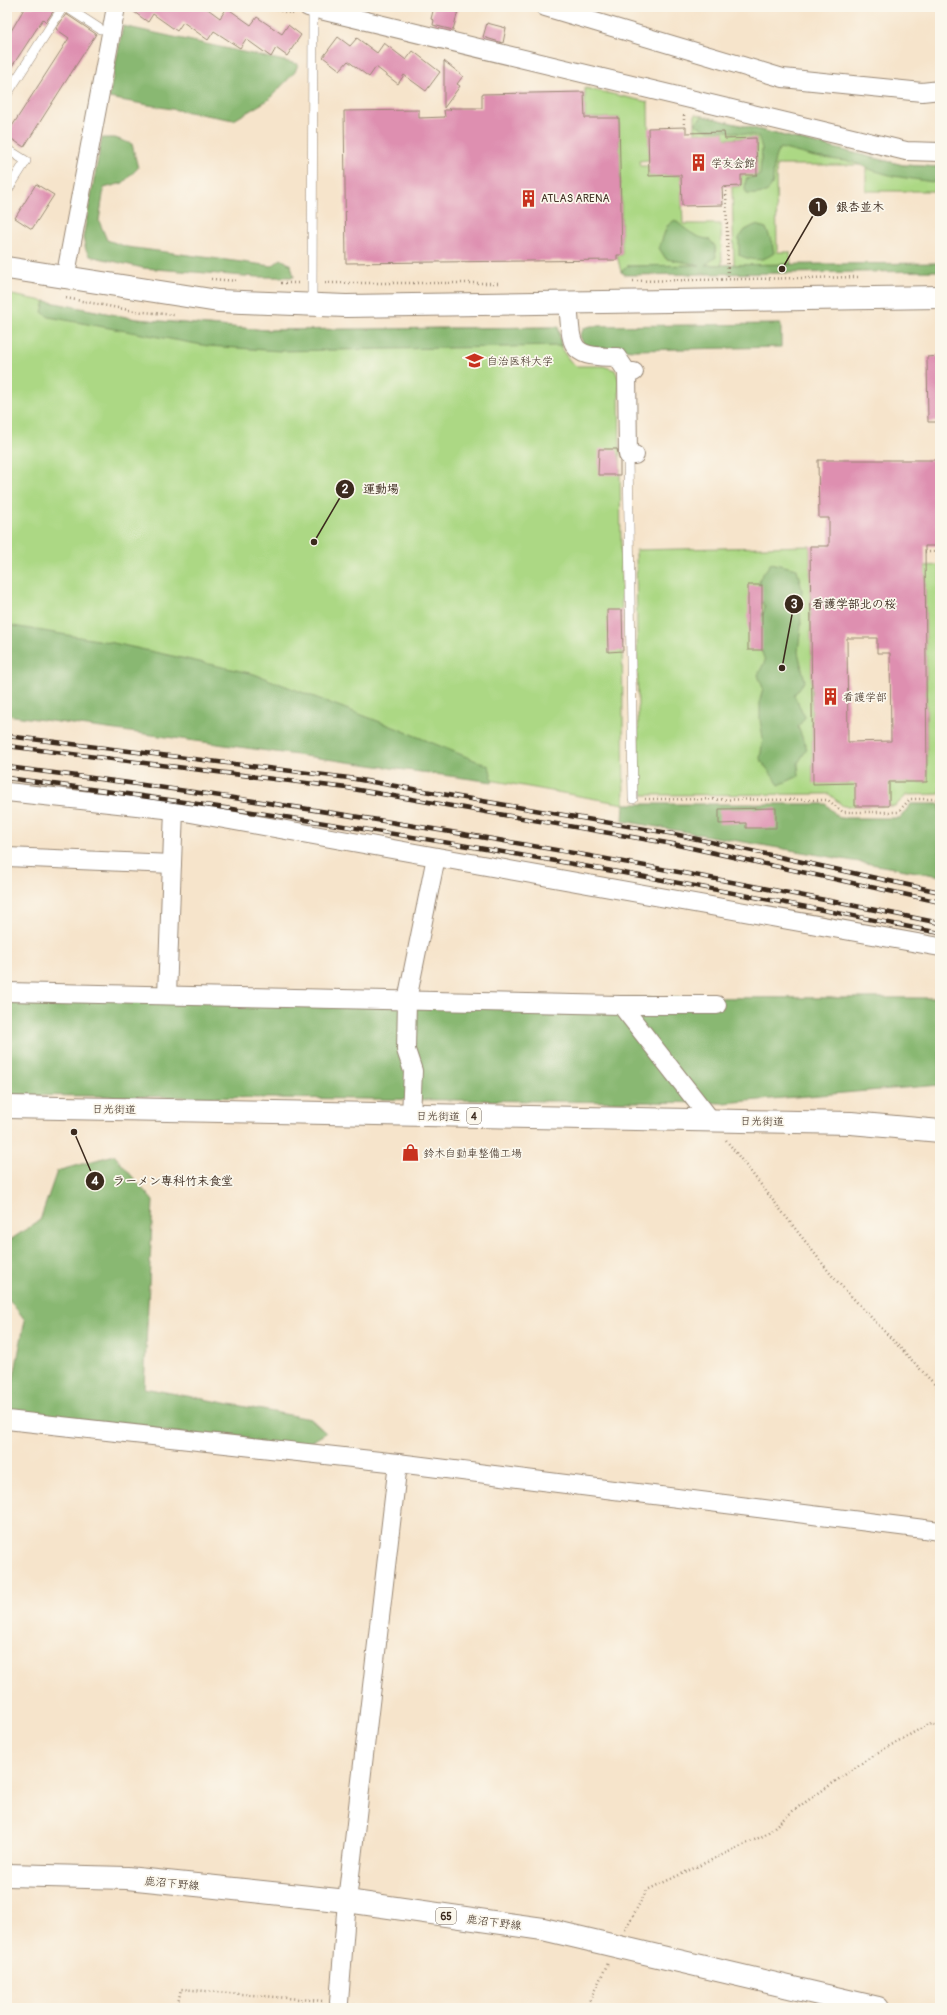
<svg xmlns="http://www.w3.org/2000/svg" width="947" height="2015" viewBox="0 0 947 2015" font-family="Pangolin,'Klee One',sans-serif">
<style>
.green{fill:#acd884;stroke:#748151}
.forest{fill:#89b872;stroke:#627148}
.building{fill:#de8fb0;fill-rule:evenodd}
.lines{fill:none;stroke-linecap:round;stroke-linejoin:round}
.lane-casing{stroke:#988774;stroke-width:10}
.street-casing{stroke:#988774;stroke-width:20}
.secondary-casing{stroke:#988774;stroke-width:24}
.primary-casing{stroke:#988774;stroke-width:24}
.highway-casing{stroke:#988774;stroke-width:24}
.path{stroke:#988774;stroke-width:2.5;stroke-dasharray:1 3;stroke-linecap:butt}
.lane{stroke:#fff;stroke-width:9}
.street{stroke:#fff;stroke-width:18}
.secondary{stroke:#fff;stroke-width:22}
.primary{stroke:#fff;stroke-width:22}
.highway{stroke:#fff;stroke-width:22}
.rail-casing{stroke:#3b2a1e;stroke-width:4.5}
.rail{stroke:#fbf7ec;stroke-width:3;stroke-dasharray:9;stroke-linecap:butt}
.labels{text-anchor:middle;stroke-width:3.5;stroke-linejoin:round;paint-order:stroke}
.shield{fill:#fbf7ec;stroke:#75685c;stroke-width:1}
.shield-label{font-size:10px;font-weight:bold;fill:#3b2a1e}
.poi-label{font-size:11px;fill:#3b2a1e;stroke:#fbf7ec;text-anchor:start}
.street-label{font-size:11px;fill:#3b2a1e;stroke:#fbf7ec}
.leader{fill:none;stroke:#3b2a1e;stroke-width:1.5}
.callout-dot{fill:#3b2a1e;stroke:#fbf7ec;stroke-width:1.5}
.mark-label{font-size:12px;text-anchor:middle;font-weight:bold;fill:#fff}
.callout-label{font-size:12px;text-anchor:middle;font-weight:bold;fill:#3b2a1e;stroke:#fbf7ec;stroke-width:3.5;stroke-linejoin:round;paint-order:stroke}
</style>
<rect width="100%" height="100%" fill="#fbf7ec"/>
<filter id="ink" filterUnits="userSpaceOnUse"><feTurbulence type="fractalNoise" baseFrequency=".025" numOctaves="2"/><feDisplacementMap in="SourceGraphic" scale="8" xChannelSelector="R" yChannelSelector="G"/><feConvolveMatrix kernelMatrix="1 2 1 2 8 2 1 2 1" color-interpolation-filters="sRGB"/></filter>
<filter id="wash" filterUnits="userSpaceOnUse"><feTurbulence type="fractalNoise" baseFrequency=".012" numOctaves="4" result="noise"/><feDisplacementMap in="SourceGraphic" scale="16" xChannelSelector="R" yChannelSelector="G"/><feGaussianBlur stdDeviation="0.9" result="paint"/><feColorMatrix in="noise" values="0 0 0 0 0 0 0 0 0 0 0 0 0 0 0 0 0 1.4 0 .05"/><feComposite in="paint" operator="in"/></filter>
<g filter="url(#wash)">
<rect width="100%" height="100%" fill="#f6e4cb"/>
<!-- green -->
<g class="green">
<path d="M585 88 648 102 649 160 639 161 640 166H649V176L681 175 683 224H721L722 265 627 266 621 272 617 255H622L619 118H585Z"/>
<path d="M695 114 903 165 940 167V191H866V165H776L777 252H790L791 264 734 265 732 187 741 186V175L757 174 756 138 725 139 724 132 695 133Z"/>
<path d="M12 295 136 319 266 330 558 327 562 350 570 361 576 366H603L615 370 619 380 624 804 272 741 7 712V298Z"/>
<path d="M810 546 813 783H849L892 753V782H927L925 566 940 565V794L907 795 895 806H843L829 794 639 795 636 550Z"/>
</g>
<!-- forest -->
<g class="forest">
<path d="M123 26 298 64 295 72 268 100 234 120 109 98Z"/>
<path d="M703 116 903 165 940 167V183L893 176 872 170 853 162 815 157 780 148C764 169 788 197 747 194L745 189 746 179 760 175 762 148 758 136C747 135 737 133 727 131 714 128 707 134 695 123Z"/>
<path d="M102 138H115L132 144 138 168 123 183 104 188 99 221 107 240 127 247 272 266 281 259 291 265 294 277H257L143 268 90 256 86 250 83 238Z"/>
<path d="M675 220C684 228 696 239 709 239L715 246 716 257 705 265 940 263V271L626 275 621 272 627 266 700 265 666 259 659 248 667 226Z"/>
<path d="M755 225 766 228 772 243 774 253C762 262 752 261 739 255V238L745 230Z"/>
<path d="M45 301 136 319 266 330 558 327 561 346 280 351 208 346 49 317 42 312Z"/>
<path d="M781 324V347L634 350 593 347 584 345 580 336 584 328 591 326Z"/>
<path d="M771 563 797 569 802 590 800 611 801 625 798 652 805 681 794 695 805 717 798 727 807 749 798 763 799 776 779 785 760 759 763 738 760 720V700L763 688 758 675 765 661 756 635 765 607 757 593 760 578Z"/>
<path d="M7 625 109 642 254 674 396 728 489 766 493 782 7 715Z"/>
<path d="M624 804H826L839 818H900L911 804H940V876L623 821Z"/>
<path d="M7 997 940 998V1085L723 1103 7 1095Z"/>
<path d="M114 1155 153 1201 144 1388 311 1419 326 1433 301 1448 7 1412 25 1320 7 1297V1242L40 1220 57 1171Z"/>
</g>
<g id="blocks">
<!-- building -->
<g class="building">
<path d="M25 7H56L46 22 43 19 7 74V38Z"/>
<path d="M127 7H205L220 18 227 8 251 25 257 17 282 34 288 25 301 35 287 56 276 48 271 57 246 39 240 48 214 31 208 40 183 22 177 31 153 14 148 22Z"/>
<path d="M434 7H459L453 30 433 25 434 20 431 19Z"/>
<path d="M66 14 96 34 24 147 7 136V134L69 38 56 29Z"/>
<path d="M487 23 506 28 503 43 483 37Z"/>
<path d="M338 37 350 46 357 38 377 53 384 43 406 60 413 51 440 72 426 91 404 75 398 84 376 67 369 77 348 61 340 70 323 57Z"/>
<path d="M444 61 463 76 457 84 460 86 444 108Z"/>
<path d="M584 92 585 118H619L622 255H617V260L346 263 344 111 419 110V118L445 117 444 110H451L449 108H482V94Z"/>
<path d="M686 127V133L724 132 725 139 756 138 757 175H741V186L722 187 723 205 682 206 681 175 649 176 648 128Z"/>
<path d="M36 184 54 195 32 229 15 218Z"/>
<path d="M940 356V422H928L927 357Z"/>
<path d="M599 449H617L620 462V475H598Z"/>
<path d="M818 460H940V546H925L927 782H889V806H855V783L813 784 810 546H829V518H819ZM847 638H877V653H890L891 741 848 742Z"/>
<rect x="748" y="585" width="14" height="65"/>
<path d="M607 610H622L623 651 608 652Z"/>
<path d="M776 808V828H746V823L719 824V809Z"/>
</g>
</g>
</g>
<g filter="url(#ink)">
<use href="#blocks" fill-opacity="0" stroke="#988774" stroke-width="1"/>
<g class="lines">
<defs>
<g id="lane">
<path d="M66 7 100 29"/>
<path d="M7 94 63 7"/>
<path d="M7 149 26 161 7 191"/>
<path d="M312 304 313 8"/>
<path d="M628 455 633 799"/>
</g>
<g id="street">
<path d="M308 7 906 151 940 152"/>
<path d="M545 7 783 78 922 92 940 90"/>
<path d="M65 279 116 7"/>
<path d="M568 302C572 347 567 357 617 357L627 372H634"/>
<path d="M627 372 628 455H635"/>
<path d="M7 792 174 810 940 947"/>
<path d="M7 857 172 864"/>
<path d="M7 992 621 1005 711 1120"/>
<path d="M167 995 174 810"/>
<path d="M621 1005H717"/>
<path d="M411 1115 413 1071 406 1050 407 1000 436 857"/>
<path d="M7 1420 398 1463 940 1531"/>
<path d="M339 2002 347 1901 398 1463"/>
</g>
<path id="secondary" d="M7 268 218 301 346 306 940 297"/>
<path id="primary" d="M7 1875 127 1878 206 1886 347 1901 543 1929 878 2008"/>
<path id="highway" d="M7 1107 851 1123 940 1131"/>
</defs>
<!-- lane casing -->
<use href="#lane" class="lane-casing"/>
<!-- street casing -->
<use href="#street" class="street-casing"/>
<!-- secondary casing -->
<use href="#secondary" class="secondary-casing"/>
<!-- primary casing -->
<use href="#primary" class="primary-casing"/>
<!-- highway casing -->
<use href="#highway" class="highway-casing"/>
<!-- path -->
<g class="path">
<path d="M265 7 294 14"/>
<path d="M684 124V114"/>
<path d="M726 187 728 279"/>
<path d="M211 279 238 281"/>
<path d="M633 281 860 277"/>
<path d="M281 283H300"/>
<path d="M325 283H498"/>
<path d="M66 298 134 311 174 315"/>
<path d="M925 552H940"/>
<path d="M645 799 828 800 843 812H898L910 799H940"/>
<path d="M726 1140 833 1277 940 1390"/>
<path d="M625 1930 647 1890 765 1835 794 1810 875 1754 929 1724 940 1726"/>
<path d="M354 2005 373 2008"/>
<path d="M177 2008 181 1989 323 2001"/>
<path d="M586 2008 608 1963"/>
</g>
<!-- lane -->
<use href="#lane" class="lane"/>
<!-- street -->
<use href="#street" class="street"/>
<!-- secondary -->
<use href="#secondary" class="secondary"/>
<!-- primary -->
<use href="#primary" class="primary"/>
<!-- highway -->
<use href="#highway" class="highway"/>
<defs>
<g id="rail">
<path d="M7 736 349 778 674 834 940 892"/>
<path d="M7 746 347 788 673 844 940 902"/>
<path d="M7 767C320 806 631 860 940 923"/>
<path d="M7 778C320 818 631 871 940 933"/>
</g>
</defs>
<!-- rail casing -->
<use href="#rail" class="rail-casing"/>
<!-- rail -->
<use href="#rail" class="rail"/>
</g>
</g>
<!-- icons -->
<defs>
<symbol id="building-bare" viewBox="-9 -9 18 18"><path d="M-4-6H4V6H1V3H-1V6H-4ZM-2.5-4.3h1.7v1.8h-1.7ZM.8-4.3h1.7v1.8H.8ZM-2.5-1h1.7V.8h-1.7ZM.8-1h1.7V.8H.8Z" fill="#c8321e" stroke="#fbf7ec" stroke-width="2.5" paint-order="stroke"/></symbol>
<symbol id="university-bare" viewBox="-9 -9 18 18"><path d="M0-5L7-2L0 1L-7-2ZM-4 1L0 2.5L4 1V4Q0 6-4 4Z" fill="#c8321e" stroke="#fbf7ec" stroke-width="2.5" paint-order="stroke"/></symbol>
<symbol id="shop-bare" viewBox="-9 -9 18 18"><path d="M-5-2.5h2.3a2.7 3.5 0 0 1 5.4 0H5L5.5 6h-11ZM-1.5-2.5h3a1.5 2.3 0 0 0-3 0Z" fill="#c8321e" stroke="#fbf7ec" stroke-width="2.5" paint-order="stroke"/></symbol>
</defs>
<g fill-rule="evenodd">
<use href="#building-bare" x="686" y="150" width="25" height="25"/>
<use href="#building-bare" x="516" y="186" width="25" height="25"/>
<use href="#university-bare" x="462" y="348" width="25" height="25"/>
<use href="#building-bare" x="818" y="684" width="25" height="25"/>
<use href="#shop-bare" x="398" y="1140" width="25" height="25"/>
</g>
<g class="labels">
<!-- shield labels -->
<g class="shield">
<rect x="467" y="1108" width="14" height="16" rx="3"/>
<rect x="436" y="1908" width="20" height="16" rx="3"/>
</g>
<g class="shield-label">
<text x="474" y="1120">4</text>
<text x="446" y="1920">65</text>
</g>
<!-- poi labels -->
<g class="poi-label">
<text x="711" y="167">学友会館</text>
<text x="541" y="202">ATLAS ARENA</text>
<text x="487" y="365">自治医科大学</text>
<text x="843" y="701">看護学部</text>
<text x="423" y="1157">鈴木自動車整備工場</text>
</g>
<!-- street labels -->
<g class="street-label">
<text transform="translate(114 1109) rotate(1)" y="4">日光街道</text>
<text transform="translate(438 1116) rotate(1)" y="4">日光街道</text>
<text transform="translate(762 1121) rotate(1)" y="4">日光街道</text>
<text transform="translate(172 1883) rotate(5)" y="4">鹿沼下野線</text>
<text transform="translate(494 1922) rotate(7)" y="4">鹿沼下野線</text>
</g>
</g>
<!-- callouts -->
<path class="leader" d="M782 269L818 207M314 542L345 489M782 668L794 604M74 1132L95 1181"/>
<g class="callout-dot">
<circle cx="782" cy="269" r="4"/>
<circle cx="314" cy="542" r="4"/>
<circle cx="782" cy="668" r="4"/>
<circle cx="74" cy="1132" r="4"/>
<circle cx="818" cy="207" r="10"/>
<circle cx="345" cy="489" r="10"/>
<circle cx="794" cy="604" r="10"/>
<circle cx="95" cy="1181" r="10"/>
</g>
<g class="mark-label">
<text x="818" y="211">1</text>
<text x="345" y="493">2</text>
<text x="794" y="608">3</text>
<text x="95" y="1185">4</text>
</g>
<g class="callout-label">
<text x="860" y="211">銀杏並木</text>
<text x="381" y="493">運動場</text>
<text x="854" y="608">看護学部北の桜</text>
<text x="173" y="1185">ラーメン専科竹末食堂</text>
</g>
<!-- margin -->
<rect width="947" height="2015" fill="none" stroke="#fbf7ec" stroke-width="24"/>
</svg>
